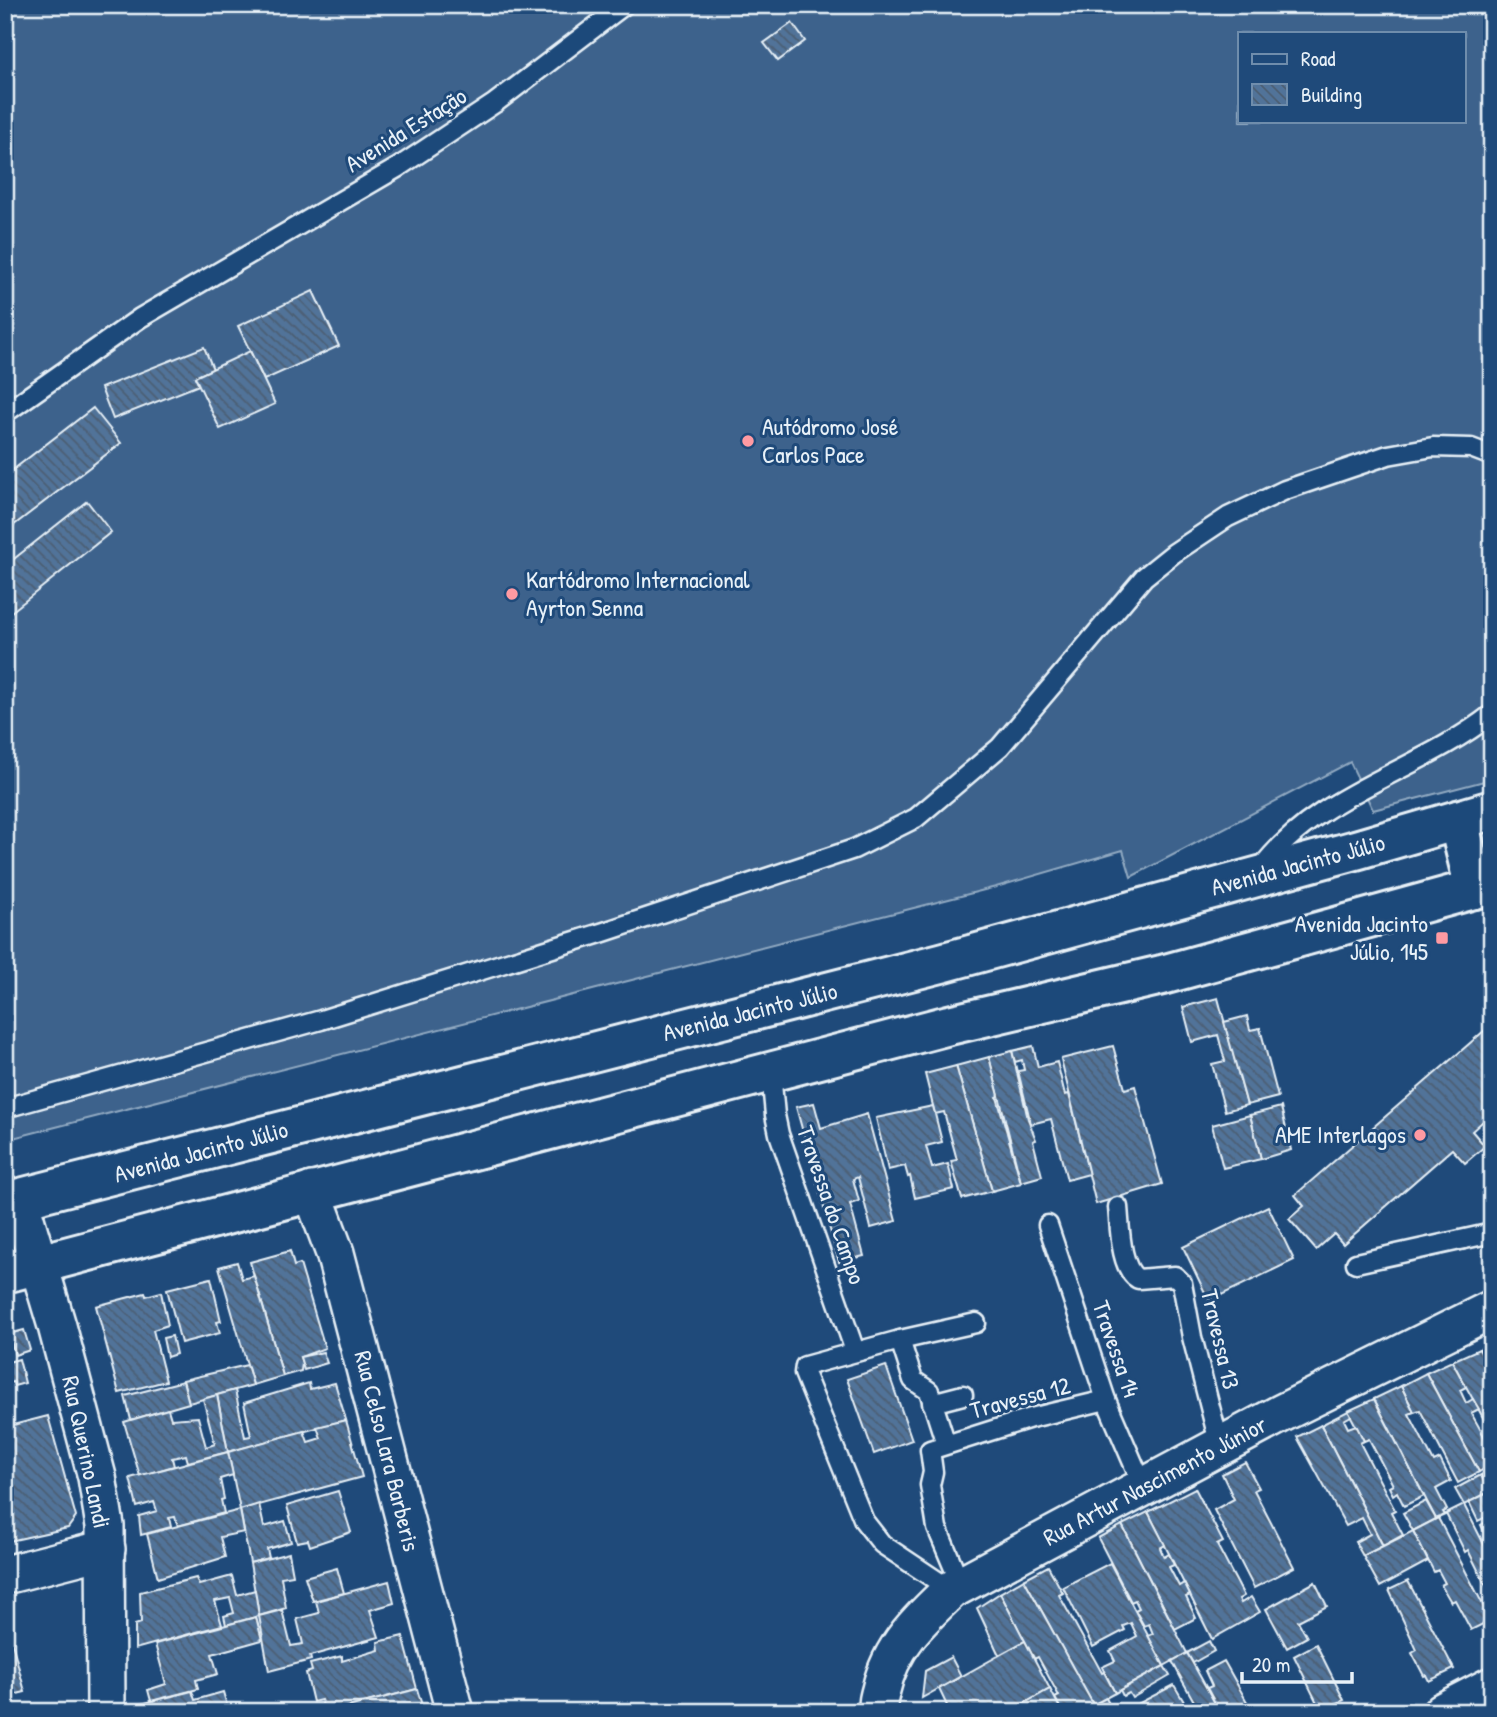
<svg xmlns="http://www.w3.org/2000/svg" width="1497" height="1717" viewBox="0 0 1497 1717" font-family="'Patrick Hand',sans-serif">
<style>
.pitch{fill:#3c628c;stroke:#92aac2;stroke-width:2;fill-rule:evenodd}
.building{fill:url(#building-back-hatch);stroke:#e8f1f8;stroke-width:2}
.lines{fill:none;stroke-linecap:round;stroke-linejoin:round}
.service-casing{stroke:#e8f1f8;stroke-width:23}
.minor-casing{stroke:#e8f1f8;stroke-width:42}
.tertiary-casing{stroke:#e8f1f8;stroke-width:44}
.service{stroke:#1f4a7a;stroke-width:18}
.minor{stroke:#1f4a7a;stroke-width:37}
.tertiary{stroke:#1f4a7a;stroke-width:38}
.poi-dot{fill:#ff9aa2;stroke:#1f4a7a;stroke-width:2.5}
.labels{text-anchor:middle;stroke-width:6;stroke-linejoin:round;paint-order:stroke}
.street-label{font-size:24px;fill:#e8f1f8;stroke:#1f4a7a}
.poi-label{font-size:24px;fill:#e8f1f8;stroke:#1f4a7a;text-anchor:start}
</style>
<defs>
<pattern id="building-back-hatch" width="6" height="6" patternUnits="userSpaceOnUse" patternTransform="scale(1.75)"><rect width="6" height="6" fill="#517399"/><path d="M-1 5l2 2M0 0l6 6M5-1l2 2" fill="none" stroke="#4c5e72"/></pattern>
</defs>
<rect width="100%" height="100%" fill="#1f4a7a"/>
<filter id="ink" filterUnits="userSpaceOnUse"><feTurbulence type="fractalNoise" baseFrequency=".0143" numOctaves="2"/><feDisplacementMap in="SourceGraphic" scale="14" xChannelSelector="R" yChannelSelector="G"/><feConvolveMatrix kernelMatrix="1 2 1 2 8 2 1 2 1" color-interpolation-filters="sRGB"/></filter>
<g filter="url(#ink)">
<!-- pitch -->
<path class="pitch" d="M5 5H1492V779L1373 810 1350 762 1131 877 1123 850 996 887 5 1140ZM1240 33H1464V121H1240Z"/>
<!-- building -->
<g class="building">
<path d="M792 23 805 41 778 61 764 43Z"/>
<path d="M313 291 339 346 264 380 238 326Z"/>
<path d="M204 347 213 369 195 377 199 385 113 419 101 388Z"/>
<path d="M250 351 275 404 220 429 195 377Z"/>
<path d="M93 408 121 443 5 532V476Z"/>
<path d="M87 501 111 532 5 617V566Z"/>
<path d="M1218 998 1247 1105 1225 1111 1212 1064 1225 1061 1218 1035 1192 1042 1183 1007Z"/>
<path d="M1247 1016 1250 1030 1260 1028 1278 1097 1247 1105 1224 1022Z"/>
<path d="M1492 1024V1113L1472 1131 1485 1146 1465 1163 1452 1149 1343 1244 1334 1234 1316 1250 1289 1219 1304 1206 1295 1195Z"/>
<path d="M1033 1046 1038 1067 1057 1062 1065 1095 1069 1094 1089 1174 1067 1180 1051 1119 1031 1124 1018 1071 1024 1070 1022 1060 1015 1062 1012 1051Z"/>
<path d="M1113 1046 1125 1089 1135 1086 1162 1184 1096 1204 1061 1059Z"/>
<path d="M1012 1051 1028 1119 1036 1140 1033 1141 1042 1176 1021 1182 989 1057Z"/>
<path d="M989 1057 999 1096 997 1097 1021 1183 992 1191 956 1066Z"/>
<path d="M956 1066 992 1191 962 1199 951 1161 957 1160 944 1112 935 1114 925 1074Z"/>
<path d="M814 1103 821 1128 867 1114 896 1221 871 1228 858 1177 853 1179 859 1201 850 1204 864 1256 839 1262 796 1107Z"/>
<path d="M933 1106 942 1142 926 1146 932 1168 948 1164 954 1189 915 1198 910 1176 908 1177 905 1166 888 1170 876 1118Z"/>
<path d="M1281 1107 1291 1150 1261 1159 1250 1115Z"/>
<path d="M1250 1115 1261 1159 1223 1168 1212 1125Z"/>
<path d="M1268 1206 1294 1260 1209 1301 1183 1247Z"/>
<path d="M290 1251 294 1266 300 1264 325 1348 300 1357 302 1363 301 1371 283 1376 250 1262Z"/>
<path d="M237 1262 242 1279 254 1276 283 1376 253 1385 219 1267Z"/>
<path d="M211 1278 221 1321 217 1322 220 1333 181 1343 167 1289Z"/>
<path d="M161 1292 168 1325 153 1330 166 1381 119 1393 96 1306 145 1293 146 1296Z"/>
<path d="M24 1330 30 1350 15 1355 9 1334Z"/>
<path d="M172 1336 176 1354 167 1357 163 1338Z"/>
<path d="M1492 1344V1373L1479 1349Z"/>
<path d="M1479 1349 1492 1373V1434L1452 1361Z"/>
<path d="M5 1352 8 1362 19 1359 25 1383 14 1386 13 1382 5 1384Z"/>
<path d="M323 1352 327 1363 304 1370 300 1357Z"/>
<path d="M1452 1361 1466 1387 1460 1390 1466 1403 1473 1399 1479 1409 1471 1413 1492 1450V1465L1479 1472 1426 1373Z"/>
<path d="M247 1365 253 1385 189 1403 183 1380Z"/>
<path d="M886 1366 912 1440 874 1454 847 1379Z"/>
<path d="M1426 1373 1479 1472 1458 1483 1420 1410 1414 1412 1401 1386Z"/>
<path d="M183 1381 189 1403 131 1420 125 1396Z"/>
<path d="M309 1383 310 1389 335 1383 346 1420 228 1452 217 1395 235 1390 245 1437 251 1436 244 1403Z"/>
<path d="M1401 1386 1414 1412 1409 1414 1434 1462 1440 1459 1451 1481 1436 1489 1447 1510 1443 1512 1445 1515 1436 1519 1374 1399Z"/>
<path d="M217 1395 228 1452 188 1462 186 1455 172 1458 174 1466 140 1476 124 1422 168 1409 171 1419 198 1417 206 1447 215 1444 203 1399Z"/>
<path d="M1374 1399 1424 1496 1404 1506 1397 1492 1393 1495 1389 1487 1393 1485 1369 1439 1364 1441 1348 1411Z"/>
<path d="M1348 1411 1351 1416 1344 1420 1348 1428 1356 1425 1364 1441 1360 1443 1395 1510 1391 1512 1403 1535 1383 1546 1321 1425Z"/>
<path d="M48 1416 76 1517 68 1528 5 1542V1427Z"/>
<path d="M346 1420 362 1477 240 1510 228 1452 304 1431 308 1442 321 1438 317 1427Z"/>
<path d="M1321 1425 1383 1546 1363 1556 1355 1542 1370 1534 1362 1518 1346 1526 1297 1437Z"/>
<path d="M228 1452 233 1475 220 1479 224 1499 221 1500 224 1513 178 1526 175 1517 169 1518 171 1527 141 1535 139 1516 157 1511 154 1502 137 1507 130 1478Z"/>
<path d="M1245 1462 1259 1488 1254 1490 1294 1567 1254 1588 1214 1510 1234 1499 1222 1474Z"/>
<path d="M1492 1470V1491L1489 1492 1481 1475Z"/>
<path d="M1481 1475 1489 1492 1464 1505 1455 1489Z"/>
<path d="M1195 1488 1223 1542 1217 1545 1244 1596 1239 1599 1241 1603 1251 1597 1260 1612 1212 1639 1148 1512Z"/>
<path d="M338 1491 351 1532 310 1546 308 1540 297 1542 287 1506Z"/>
<path d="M1492 1491V1547L1481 1525 1488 1521 1486 1517 1478 1521 1469 1502Z"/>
<path d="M1426 1501 1436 1519 1413 1531 1403 1513Z"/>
<path d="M259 1504 264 1527 285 1521 291 1542 267 1549 269 1558 250 1563 240 1510Z"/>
<path d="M1464 1505 1492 1560V1598L1468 1550 1465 1552 1446 1514Z"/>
<path d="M240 1510 244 1532 220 1537 225 1557 158 1578 147 1534Z"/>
<path d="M1148 1512 1165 1545 1160 1548 1164 1557 1169 1554 1174 1565 1169 1567 1179 1586 1184 1583 1190 1595 1186 1597 1196 1618 1175 1629 1122 1525Z"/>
<path d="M1438 1518 1491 1620 1471 1630 1455 1600 1451 1602 1441 1585 1445 1583 1438 1570 1434 1572 1413 1531Z"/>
<path d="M1122 1525 1187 1653 1164 1666 1148 1636 1153 1634 1149 1624 1144 1626 1135 1610 1139 1608 1135 1600 1131 1602 1098 1538Z"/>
<path d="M1413 1531 1428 1561 1380 1587 1363 1556Z"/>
<path d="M289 1553 293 1575 281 1577 286 1608 259 1616 250 1563Z"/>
<path d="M1110 1563 1164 1666 1115 1693 1102 1667 1115 1661 1110 1651 1137 1636 1131 1623 1123 1626 1125 1630 1093 1647 1063 1587Z"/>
<path d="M1048 1566 1063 1593 1059 1595 1102 1673 1104 1672 1115 1693 1093 1705 1024 1579Z"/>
<path d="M337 1568 344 1593 313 1601 305 1577Z"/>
<path d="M232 1576 237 1595 255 1590 259 1616 226 1625 224 1616 234 1613 230 1598 215 1601 222 1625 135 1649V1625L141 1623 140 1592 196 1578 199 1585Z"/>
<path d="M1024 1579 1093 1704 1081 1712H1062L1055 1698 1059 1696 1038 1657 1034 1659 1000 1593Z"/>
<path d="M389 1581 394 1603 370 1610 379 1637 310 1656 311 1660 269 1671 259 1616 282 1610 291 1646 303 1644 297 1619 319 1613 316 1601Z"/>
<path d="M1408 1581 1454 1669 1429 1681 1426 1675 1424 1676 1412 1653 1417 1650 1389 1590Z"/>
<path d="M1315 1582 1327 1606 1298 1621 1307 1637 1287 1648 1266 1609Z"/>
<path d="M1000 1593 1025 1641 999 1655 977 1608Z"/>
<path d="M256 1617 262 1640 212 1654 218 1674 196 1680 198 1689 151 1701 148 1690 166 1684 155 1644Z"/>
<path d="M5 1627H8L25 1692 5 1697Z"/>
<path d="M403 1636 417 1689 330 1712H325L321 1700 313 1702 306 1673 312 1671 310 1664 342 1656V1661L379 1650 378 1642Z"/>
<path d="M1025 1641 1050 1689 1009 1712H950L939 1689Z"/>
<path d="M1209 1641 1214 1651 1193 1663 1187 1653Z"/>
<path d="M1316 1644 1344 1700 1321 1711 1294 1656Z"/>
<path d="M1187 1653 1220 1712H1200L1182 1680 1172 1661Z"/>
<path d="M951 1657 961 1676 922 1698 925 1671Z"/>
<path d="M1224 1661 1251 1709 1255 1707 1257 1712H1220L1207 1688 1212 1686 1205 1671Z"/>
<path d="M1164 1666 1170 1676 1132 1698 1129 1693 1123 1696 1120 1690Z"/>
<path d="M1174 1685 1190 1712H1132L1130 1708Z"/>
<path d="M417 1689 424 1712H350L348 1707Z"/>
<path d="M1050 1689 1062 1712H1009Z"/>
<path d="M192 1691 195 1700 223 1692 229 1712H133V1706Z"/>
<path d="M1106 1698 1113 1712H1097L1093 1705Z"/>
</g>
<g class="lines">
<defs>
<g id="service">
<path d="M5 413 140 318 397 168 495 103 624 5"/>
<path d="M1259 871C1318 791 1417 773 1492 714"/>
<path d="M771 1073 775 1115 779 1134 855 1351"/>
<path d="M5 1108 321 1020 604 932 854 849 916 818 1000 747 1144 577 1174 553 1228 517 1285 490 1388 455 1433 447 1471 448 1492 456"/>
<path d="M1118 1207C1120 1227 1120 1269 1138 1279L1175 1276 1182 1283 1192 1337 1220 1446"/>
<path d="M1048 1225 1106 1400 1143 1486"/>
<path d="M1356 1263 1492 1233"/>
<path d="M900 1340 976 1323"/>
<path d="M932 1403 963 1395"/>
<path d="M946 1444 929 1391 913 1380 900 1340 805 1366 804 1373 864 1521 882 1544 951 1590"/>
<path d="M961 1585 937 1528 930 1485 933 1472 930 1450 1031 1418 1106 1400"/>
</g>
<g id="minor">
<path d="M312 1191 335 1253 455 1712"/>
<path d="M19 1199 57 1326 97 1477 105 1526 106 1712"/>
<path d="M5 1575 106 1549"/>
<path d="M879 1712C877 1704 879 1697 881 1690 890 1647 921 1618 951 1590L1282 1413 1492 1309"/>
<path d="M1442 1712 1492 1686"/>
</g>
<g id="tertiary">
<path d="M1458 820 1475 889"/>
<path d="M5 1202 941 963 1359 849 1492 810"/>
<path d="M5 1273 949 1025 1162 975 1492 884"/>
</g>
</defs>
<!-- service casing -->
<use href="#service" class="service-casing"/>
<!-- minor casing -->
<use href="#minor" class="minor-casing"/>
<!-- tertiary casing -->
<use href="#tertiary" class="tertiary-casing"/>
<!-- service -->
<use href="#service" class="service"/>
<!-- minor -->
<use href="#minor" class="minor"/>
<!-- tertiary -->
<use href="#tertiary" class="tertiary"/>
</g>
</g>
<!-- markers -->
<g class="poi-dot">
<circle cx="748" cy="441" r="7"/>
<circle cx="512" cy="594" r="7"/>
<rect x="1435" y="931" width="14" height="14" rx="3.5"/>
<circle cx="1420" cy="1135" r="7"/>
</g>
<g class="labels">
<!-- street labels -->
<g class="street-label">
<text transform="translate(406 130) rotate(-32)" y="8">Avenida Estação</text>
<text transform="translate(1298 865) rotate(-15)" y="8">Avenida Jacinto Júlio</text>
<text transform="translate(750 1012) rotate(-14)" y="8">Avenida Jacinto Júlio</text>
<text transform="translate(201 1152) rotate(-15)" y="8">Avenida Jacinto Júlio</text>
<text transform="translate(831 1205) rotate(71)" y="8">Travessa do Campo</text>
<text transform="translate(1220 1339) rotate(77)" y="8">Travessa 13</text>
<text transform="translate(1116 1349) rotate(71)" y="8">Travessa 14</text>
<text transform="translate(1020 1398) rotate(-15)" y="8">Travessa 12</text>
<text transform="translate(387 1451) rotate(76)" y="8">Rua Celso Lara Barberis</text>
<text transform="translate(86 1452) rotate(78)" y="8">Rua Querino Landi</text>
<text transform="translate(1155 1481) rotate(-28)" y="8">Rua Artur Nascimento Júnior</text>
</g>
<!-- poi labels -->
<g class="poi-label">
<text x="762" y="435">Autódromo José<tspan x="762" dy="28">Carlos Pace</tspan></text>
<text x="526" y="588">Kartódromo Internacional<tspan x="526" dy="28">Ayrton Senna</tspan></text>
<text x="1428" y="932" text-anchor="end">Avenida Jacinto<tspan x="1428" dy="28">Júlio, 145</tspan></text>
<text x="1406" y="1143" text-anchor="end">AME Interlagos</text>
</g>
</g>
<!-- margin -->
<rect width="1497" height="1717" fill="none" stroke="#1f4a7a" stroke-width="28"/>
<rect x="14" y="14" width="1469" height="1689" fill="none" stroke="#e8f1f8" stroke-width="2.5" filter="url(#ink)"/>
<!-- legend -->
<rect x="1238" y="32" width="228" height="91" fill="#1f4a7a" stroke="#6f8dac" stroke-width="2"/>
<rect x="1252" y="54" width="35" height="10" fill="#1f4a7a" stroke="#6f8dac" stroke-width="2"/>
<text x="1301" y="66" font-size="21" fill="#e8f1f8">Road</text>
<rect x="1252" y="84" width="35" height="21" fill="url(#building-back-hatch)" stroke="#6f8dac" stroke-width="2"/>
<text x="1301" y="102" font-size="21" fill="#e8f1f8">Building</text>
<!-- scale -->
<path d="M1242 1672v10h110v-10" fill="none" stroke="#e8f1f8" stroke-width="3.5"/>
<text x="1252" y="1672" font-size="21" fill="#e8f1f8" stroke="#1f4a7a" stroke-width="5" paint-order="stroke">20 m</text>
</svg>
